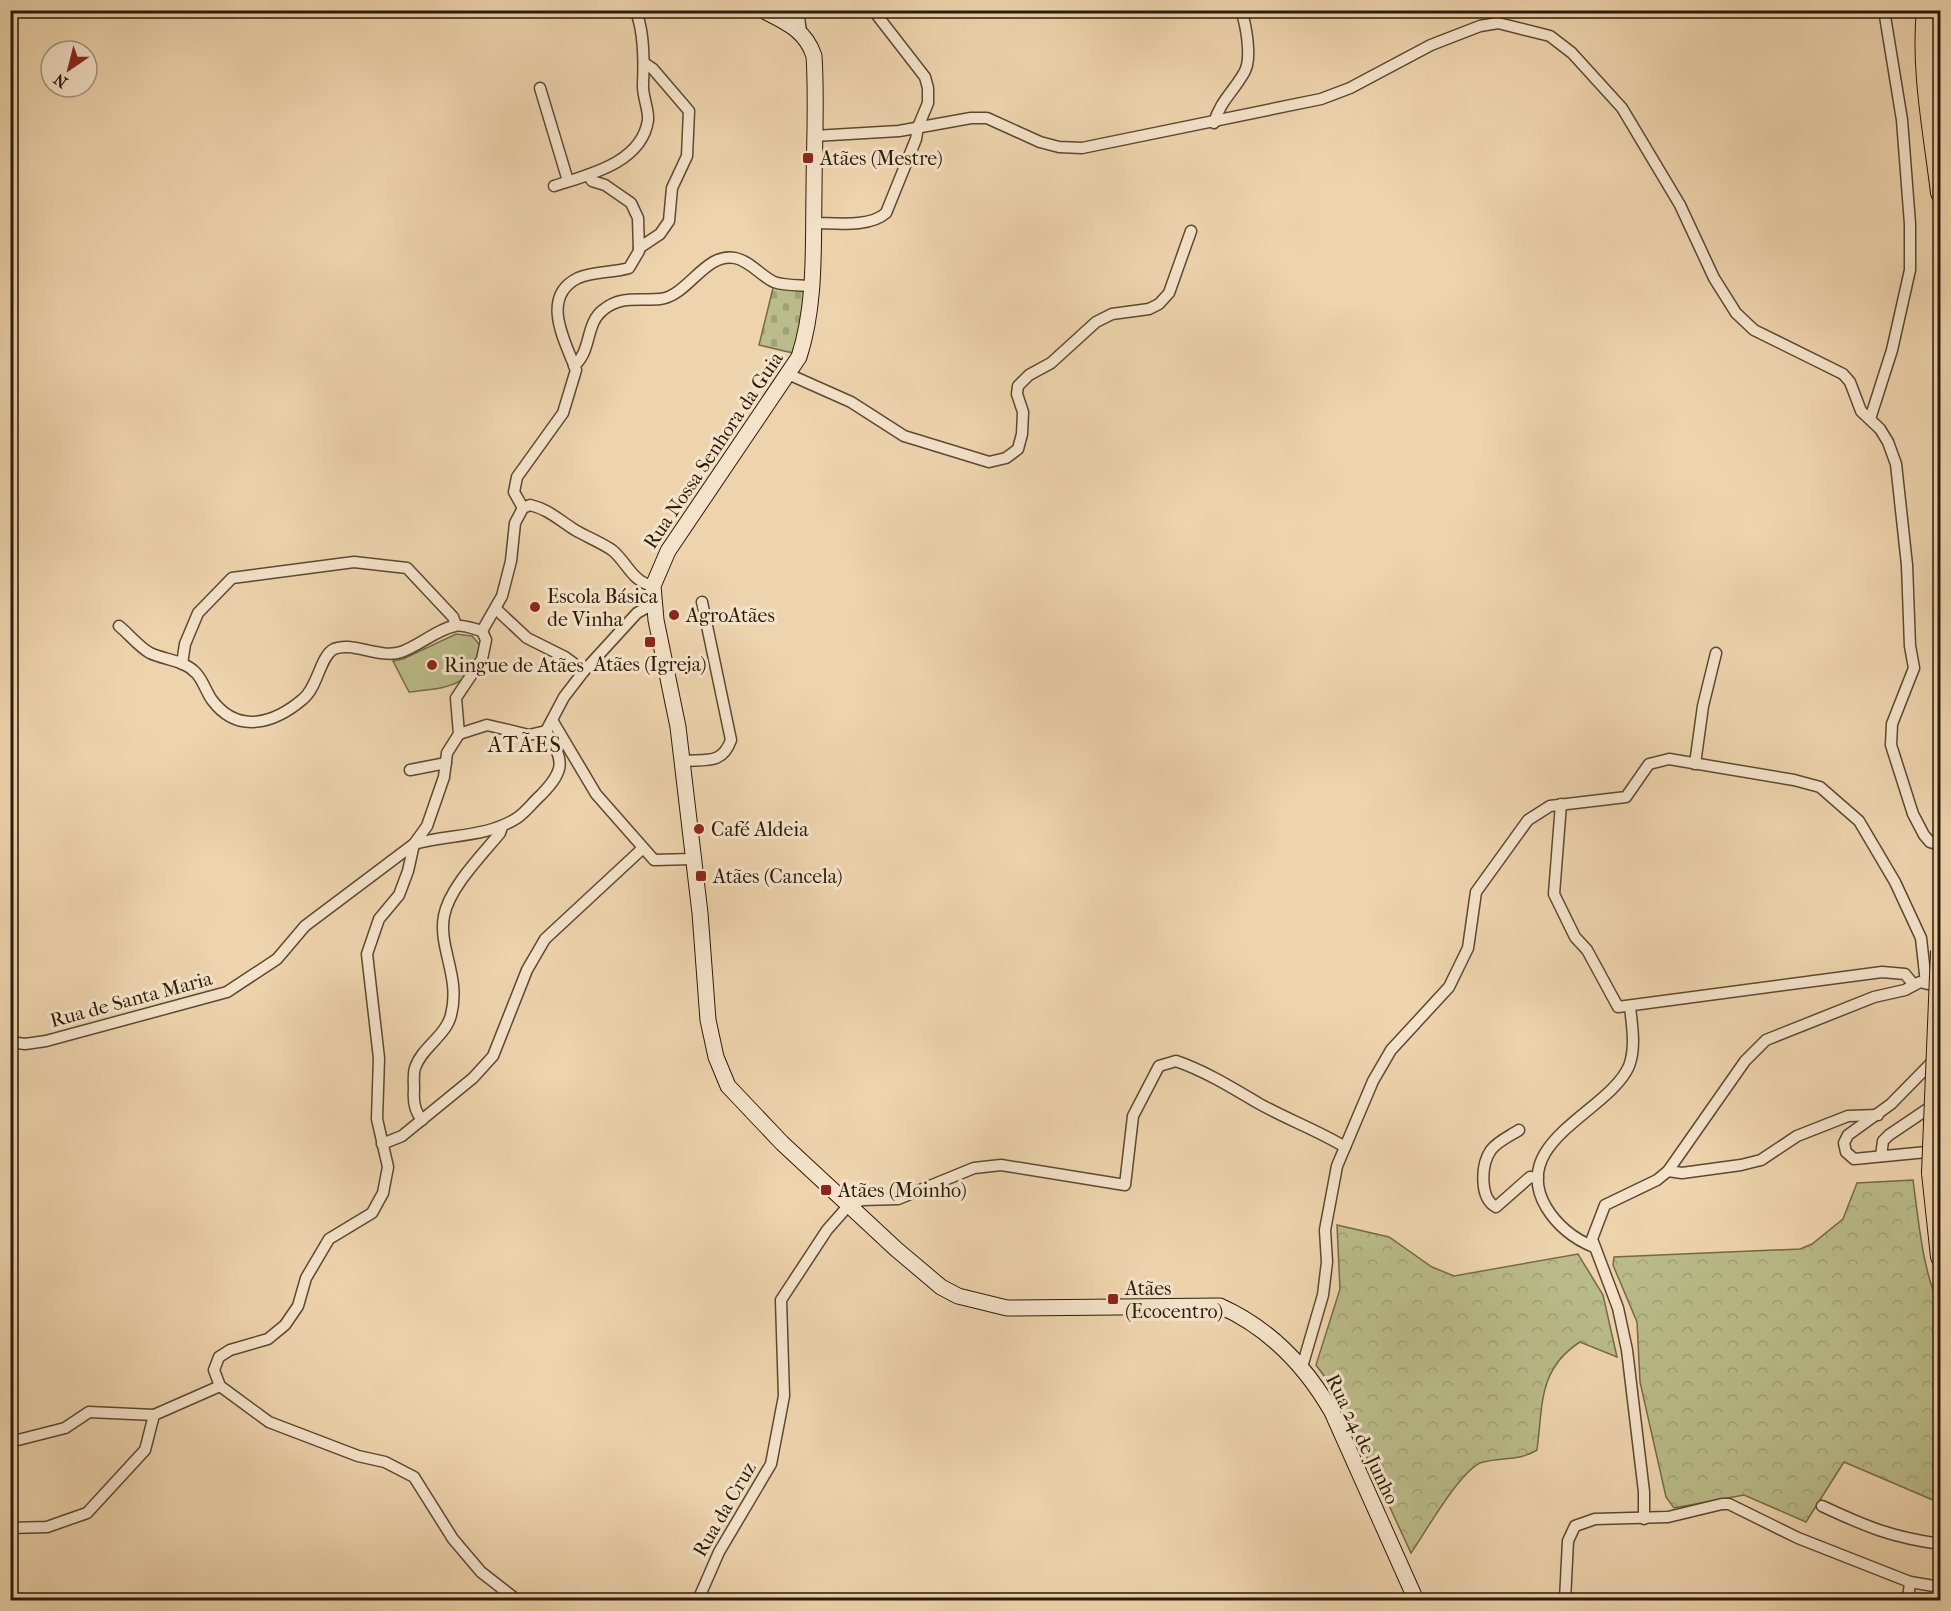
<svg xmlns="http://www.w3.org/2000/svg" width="1951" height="1611" viewBox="0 0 1951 1611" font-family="'IM FELL French Canon',serif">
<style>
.green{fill:#babc89;stroke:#736b48;stroke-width:1.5}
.forest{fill:url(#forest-crowns);stroke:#736b48;stroke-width:1.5}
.cemetery{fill:url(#cemetery-stones);stroke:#736b48;stroke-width:1.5}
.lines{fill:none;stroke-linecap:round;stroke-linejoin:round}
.minor-casing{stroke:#5c4831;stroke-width:13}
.secondary-casing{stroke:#2c1a08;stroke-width:17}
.trunk-casing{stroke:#2c1a08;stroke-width:20}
.minor{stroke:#f4e3ca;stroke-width:10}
.secondary{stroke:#f4e3ca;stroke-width:15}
.trunk{stroke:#eed4ad;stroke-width:18}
.trunk-bridge-casing{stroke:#2c1a08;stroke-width:20;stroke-linecap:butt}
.trunk-bridge{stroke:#eed4ad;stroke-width:18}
.poi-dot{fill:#8f2418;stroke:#f4e3ca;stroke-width:2}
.labels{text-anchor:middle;stroke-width:6;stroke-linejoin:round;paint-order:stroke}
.poi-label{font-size:20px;fill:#2c1a08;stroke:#f4e3ca;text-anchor:start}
.street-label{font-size:20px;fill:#2c1a08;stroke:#f4e3ca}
.quarter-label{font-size:22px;letter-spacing:1.5px;fill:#2c1a08;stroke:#f4e3ca}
</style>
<defs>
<pattern id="forest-crowns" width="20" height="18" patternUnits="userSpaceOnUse" patternTransform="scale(1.5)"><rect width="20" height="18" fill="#babc89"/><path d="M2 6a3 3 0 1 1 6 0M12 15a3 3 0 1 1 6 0" fill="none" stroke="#a0a175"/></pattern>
<pattern id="cemetery-stones" width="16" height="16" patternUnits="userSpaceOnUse" patternTransform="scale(1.5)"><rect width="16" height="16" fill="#babc89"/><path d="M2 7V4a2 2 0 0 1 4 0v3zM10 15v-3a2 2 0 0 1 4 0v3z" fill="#a0a175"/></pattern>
</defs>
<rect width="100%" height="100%" fill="#eed4ad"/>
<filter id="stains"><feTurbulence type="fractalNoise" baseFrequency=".00333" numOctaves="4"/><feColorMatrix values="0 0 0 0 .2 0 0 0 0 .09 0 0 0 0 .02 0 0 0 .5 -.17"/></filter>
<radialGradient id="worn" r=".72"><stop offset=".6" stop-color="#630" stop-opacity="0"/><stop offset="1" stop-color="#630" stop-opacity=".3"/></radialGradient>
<!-- green -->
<path class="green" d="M456 634 472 636 480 645C473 690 445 687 409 692L393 661 403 659Z"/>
<!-- forest -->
<g class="forest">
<path d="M1913 1180C1919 1223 1922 1268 1940 1308V1503L1844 1462 1806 1522 1744 1495 1674 1508 1666 1497 1640 1382 1637 1322 1613 1265 1614 1257 1800 1249 1812 1244 1843 1219 1857 1183Z"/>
<path d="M1337 1225 1389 1237 1432 1267 1454 1276 1578 1254 1603 1295 1617 1357 1580 1342C1538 1369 1543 1405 1537 1450 1520 1461 1502 1457 1483 1462 1461 1468 1425 1533 1411 1553L1337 1393 1316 1365 1340 1289Z"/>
</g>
<!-- cemetery -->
<path class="cemetery" d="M774 284 804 290 807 295 793 353 759 345Z"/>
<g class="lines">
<defs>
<g id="minor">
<path d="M798 10 801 32"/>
<path d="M540 88 568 181"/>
<path d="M1214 123C1220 101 1235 90 1245 71 1252 57 1246 25 1241 10"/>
<path d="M814 136 899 131 971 118H987L1040 142 1059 147 1082 148 1321 99 1350 88 1431 45 1480 26 1498 23 1550 36 1572 53 1622 108 1680 205 1714 278 1736 313 1754 330 1843 374 1850 382 1861 411 1880 429 1888 442 1896 464 1907 565 1910 646 1914 668 1892 724 1891 745 1913 814 1924 835 1930 842 1940 845"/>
<path d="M554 186C588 175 642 163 648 120 649 109 642 96 643 84 644 64 644 28 635 10"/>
<path d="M813 223C835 223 869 228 886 213L916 139 918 127 928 103V88L925 77 873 10"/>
<path d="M639 248 660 234 669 221 672 188 687 156 689 111 653 69 644 63"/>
<path d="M574 366C592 351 585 324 603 310 621 295 639 301 660 299 688 296 705 252 735 258 750 261 761 276 774 282 785 286 800 285 811 286"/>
<path d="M788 374 851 402 904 436 989 462 1006 458 1018 449 1022 434 1023 412 1017 394 1018 386 1029 375 1051 363 1096 322 1112 314 1149 309 1159 304 1169 293 1191 231"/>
<path d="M1870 419 1892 350 1910 270V224L1902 120 1884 10"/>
<path d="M523 508 514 492 517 477 563 413 576 370C566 343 539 297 578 278 594 271 612 273 629 268L639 251 638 218 631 203 605 185 592 181 588 175"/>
<path d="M496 609 527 638 565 657 584 671"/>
<path d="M119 626C129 634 139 647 150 653 165 660 184 660 196 673 203 680 206 692 212 700 238 735 275 723 303 699 318 687 320 656 334 649 351 641 380 659 401 652 419 646 437 629 455 626 462 624 474 629 482 631L486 640 482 659 456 698 459 734 447 753 444 777 427 826 414 844 408 871 399 895 379 919 367 954 379 1058 377 1119 388 1167 383 1193 372 1213 329 1239 306 1278 298 1306 285 1325 268 1339 230 1350 219 1357 214 1370 220 1386 269 1422 358 1456 385 1462 414 1477 453 1539 481 1572 517 1600"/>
<path d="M482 631 502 596 511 561 515 523 523 508 530 505C548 509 559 520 575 530 587 537 600 542 612 550 627 562 632 582 653 586"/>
<path d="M182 664 185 644 198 613 232 578 354 562 407 568 453 617 456 625"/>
<path d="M552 720 596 794 654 860 692 859"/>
<path d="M459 734 487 725 529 735 546 731"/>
<path d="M682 761C706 759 722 765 731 740L702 602"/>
<path d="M1695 764 1703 706 1716 653"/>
<path d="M410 770 446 763"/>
<path d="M1561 804 1554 894 1575 937 1587 950 1618 1007 1882 972 1905 974 1914 985"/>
<path d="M10 1042 25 1044 46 1041 227 992 277 959 305 926 414 844C448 834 486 838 517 818 526 812 533 802 541 795 566 769 564 761 546 731L564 697 584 671 637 613 655 603"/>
<path d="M1936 1058 1891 1104 1848 1135 1844 1143 1846 1152 1854 1159 1937 1151"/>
<path d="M422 1120C415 1112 413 1101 414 1090 414 1084 413 1074 415 1068 421 1048 446 1036 451 1015 461 977 438 948 444 916 449 888 482 855 500 833L502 827"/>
<path d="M1519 1130C1510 1136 1498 1141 1491 1150 1481 1164 1479 1198 1496 1207L1530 1177 1538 1178"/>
<path d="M382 1144 402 1136 473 1078 493 1056 527 970 545 939 642 849"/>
<path d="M1881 1156 1883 1141 1889 1135 1935 1104"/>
<path d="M1668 1171 1682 1173 1741 1165 1761 1160 1797 1136 1848 1116 1878 1115"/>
<path d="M1594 1247C1574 1239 1557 1225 1546 1207 1508 1141 1609 1112 1629 1066 1636 1048 1632 1025 1630 1007"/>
<path d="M1302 1367 1323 1295 1327 1262 1325 1230 1337 1166 1373 1081 1391 1050 1449 987 1468 948 1476 892 1528 820 1550 806 1626 797 1649 764 1669 759 1794 780 1820 787 1859 821 1895 882 1921 938 1926 983"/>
<path d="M10 1442 65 1428 89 1412 154 1415"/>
<path d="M1822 1506C1867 1527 1891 1537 1940 1544"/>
<path d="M1644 1519V1492L1627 1350 1618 1308 1592 1239 1605 1205 1657 1180 1668 1171 1745 1061 1766 1040 1874 997 1905 990 1920 982 1932 985"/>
<path d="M10 1528 47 1527 87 1513 145 1450 154 1415 220 1386"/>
<path d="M698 1600 719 1552 771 1464 784 1396 781 1300 827 1230 849 1205 862 1200 898 1199 974 1168 1001 1165 1125 1185 1133 1116 1159 1066 1176 1061C1205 1071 1231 1087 1258 1103 1286 1119 1317 1130 1345 1147"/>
<path d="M1565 1600 1568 1541 1575 1526 1595 1519 1668 1517 1722 1504H1729L1798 1538 1910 1582 1940 1587"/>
<path d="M1908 1600 1910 1582"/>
</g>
<path id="secondary" d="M762 10C784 21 806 30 814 56 817 101 814 147 814 193 813 247 816 305 799 357L668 551 653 586 656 620 678 727 700 913 708 1020 716 1057 728 1086 782 1143 896 1249 941 1287 958 1296 1007 1308 1220 1306C1269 1328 1305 1365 1332 1412L1416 1600"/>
<g id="trunk">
<path d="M1926 10C1920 71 1933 133 1940 193"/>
<path d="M1931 1173 1940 1257"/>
</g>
</defs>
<!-- minor casing -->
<use href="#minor" class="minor-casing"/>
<!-- secondary casing -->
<use href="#secondary" class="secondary-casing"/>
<!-- trunk casing -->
<use href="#trunk" class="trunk-casing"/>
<!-- minor -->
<use href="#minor" class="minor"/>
<!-- secondary -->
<use href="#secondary" class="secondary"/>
<!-- trunk -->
<use href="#trunk" class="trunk"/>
<defs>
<path id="trunk-bridge" d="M1931 1173 1940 951"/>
</defs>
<!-- trunk-bridge casing -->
<use href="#trunk-bridge" class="trunk-bridge-casing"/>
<!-- trunk-bridge -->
<use href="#trunk-bridge" class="trunk-bridge"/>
</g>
<!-- markers -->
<g class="poi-dot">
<rect x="802" y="152" width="12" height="12" rx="3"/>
<circle cx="535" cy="607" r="6"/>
<circle cx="674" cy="615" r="6"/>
<rect x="644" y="636" width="12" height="12" rx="3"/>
<circle cx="432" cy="665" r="6"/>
<circle cx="699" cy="829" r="6"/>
<rect x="695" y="870" width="12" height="12" rx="3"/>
<rect x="820" y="1184" width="12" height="12" rx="3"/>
<rect x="1107" y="1293" width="12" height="12" rx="3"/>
</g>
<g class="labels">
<!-- poi labels -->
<g class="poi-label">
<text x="820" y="165">Atães (Mestre)</text>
<text x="547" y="603">Escola Básica<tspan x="547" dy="23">de Vinha</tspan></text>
<text x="686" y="622">AgroAtães</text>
<text x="650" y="671" text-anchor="middle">Atães (Igreja)</text>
<text x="444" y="672">Ringue de Atães</text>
<text x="711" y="836">Café Aldeia</text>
<text x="713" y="883">Atães (Cancela)</text>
<text x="838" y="1197">Atães (Moinho)</text>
<text x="1125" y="1295">Atães<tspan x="1125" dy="23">(Ecocentro)</tspan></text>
</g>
<!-- street labels -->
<g class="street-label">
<text transform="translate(713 450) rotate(-56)" y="7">Rua Nossa Senhora da Guia</text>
<text transform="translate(131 999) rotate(-15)" y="7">Rua de Santa Maria</text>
<text transform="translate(1363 1439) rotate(64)" y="7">Rua 24 de Junho</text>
<text transform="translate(724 1509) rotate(-60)" y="7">Rua da Cruz</text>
</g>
<!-- quarter labels -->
<g class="quarter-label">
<text x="525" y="752">ATÃES</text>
</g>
</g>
<!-- margin -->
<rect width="1951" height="1611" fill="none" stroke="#eed4ad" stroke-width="36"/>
<rect x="12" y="12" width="1927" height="1587" fill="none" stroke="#2c1a08" stroke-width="3"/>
<rect x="18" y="18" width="1915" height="1575" fill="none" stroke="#2c1a08" stroke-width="1.5"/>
<!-- north arrow -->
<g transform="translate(69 69) rotate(215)"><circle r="28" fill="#f4e3ca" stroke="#a4937c" stroke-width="1.5"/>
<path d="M0-4.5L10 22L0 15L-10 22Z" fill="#8f2418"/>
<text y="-9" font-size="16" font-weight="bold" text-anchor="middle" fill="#2c1a08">N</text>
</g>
<rect width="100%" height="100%" filter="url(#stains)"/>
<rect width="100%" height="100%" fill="url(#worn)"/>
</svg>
